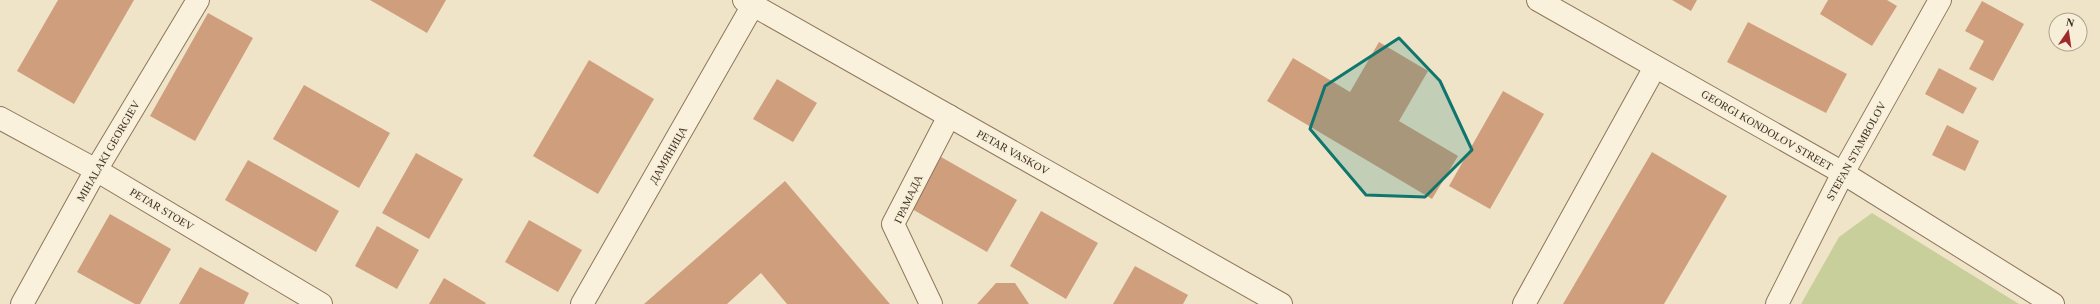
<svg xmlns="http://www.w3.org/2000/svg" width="2100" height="304" viewBox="0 0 2100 304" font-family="'Times New Roman',serif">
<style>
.green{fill:#c9cf9b}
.building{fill:#cf9f7d}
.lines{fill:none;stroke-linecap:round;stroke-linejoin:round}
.minor-casing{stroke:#8d765c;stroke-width:24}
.minor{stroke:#faf1dc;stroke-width:22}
.marked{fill:#0f766e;fill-opacity:0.2;stroke:#0f766e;stroke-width:3;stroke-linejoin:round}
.labels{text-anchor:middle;stroke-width:3;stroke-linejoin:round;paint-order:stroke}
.street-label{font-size:11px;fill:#3d2e20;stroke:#f7eed8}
</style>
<rect width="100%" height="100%" fill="#f0e4c8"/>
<!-- green -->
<path class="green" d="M1872 213 2019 304H1801L1839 237Z"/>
<!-- building -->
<g class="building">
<path d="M58 0H134L74 104 17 71Z"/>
<path d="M370 0H446L427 33Z"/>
<path d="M1672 0H1697L1691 11Z"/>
<path d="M1828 0H1887L1897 6 1872 46 1820 14Z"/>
<path d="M1982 1 2024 24 1993 81 1969 69 1984 41 1965 31Z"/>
<path d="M208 13 253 38 195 141 150 116Z"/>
<path d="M1748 22 1847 74 1826 113 1727 62Z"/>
<path d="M1379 42 1428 71 1399 121 1458 156 1432 199 1267 101 1293 58 1350 92Z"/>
<path d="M589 60 654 99 598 194 533 156Z"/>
<path d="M1939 68 1977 88 1963 114 1925 94Z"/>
<path d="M777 79 817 103 793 142 753 119Z"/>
<path d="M304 85 390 133 359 188 273 139Z"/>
<path d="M1503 91 1544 114 1490 209 1449 186Z"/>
<path d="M1947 125 1979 141 1965 171 1932 155Z"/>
<path d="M1652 152 1727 196 1664 304H1563Z"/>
<path d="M416 153 463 179 429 239 382 213Z"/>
<path d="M941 157 1017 200 987 252 912 209Z"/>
<path d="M248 160 339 211 316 252 225 200Z"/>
<path d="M785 181 890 304H787L761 273 727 304H644Z"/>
<path d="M1041 211 1098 243 1066 299 1010 266Z"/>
<path d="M110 214 171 249 140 304H135L77 272Z"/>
<path d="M529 220 582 250 558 292 505 262Z"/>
<path d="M377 226 419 250 397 289 355 266Z"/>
<path d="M1135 266 1188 295 1183 304H1113Z"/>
<path d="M200 267 249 293 244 304H179Z"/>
<path d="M444 278 486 303 485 304H429Z"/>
<path d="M996 283H1015L1029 304H977Z"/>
</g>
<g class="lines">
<defs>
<g id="minor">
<path d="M744 0 1281 304"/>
<path d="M1538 0 1843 173 2053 304"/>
<path d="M0 118 96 170 321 304"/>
<path d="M22 304 96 170 198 0"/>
<path d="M582 304 753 5"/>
<path d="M931 304 893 224 949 116"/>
<path d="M1524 304 1655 67"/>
<path d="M1777 304 1843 173 1940 0"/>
</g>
</defs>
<!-- minor casing -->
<use href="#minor" class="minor-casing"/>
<!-- minor -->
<use href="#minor" class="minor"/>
</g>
<!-- marked area -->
<path class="marked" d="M1399 38 1440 81 1472 150 1425 197 1366 195 1310 129 1325 86Z"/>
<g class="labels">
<!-- street labels -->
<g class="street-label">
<text transform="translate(1767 130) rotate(30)" y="4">GEORGI KONDOLOV STREET</text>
<text transform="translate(108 151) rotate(-60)" y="4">MIHALAKI GEORGIEV</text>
<text transform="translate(1856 151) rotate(-61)" y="4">STEFAN STAMBOLOV</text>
<text transform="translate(1013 152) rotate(29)" y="4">PETAR VASKOV</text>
<text transform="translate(668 155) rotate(-60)" y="4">ДАМЯНИЦА</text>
<text transform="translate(908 199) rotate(-65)" y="4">ГРАМАДА</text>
<text transform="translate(162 209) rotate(31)" y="4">PETAR STOEV</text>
</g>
</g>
<!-- north arrow -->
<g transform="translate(2068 32) rotate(13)"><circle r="19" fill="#f7eed8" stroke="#ada18e"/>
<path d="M0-3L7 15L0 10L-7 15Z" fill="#9e2a2b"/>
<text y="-6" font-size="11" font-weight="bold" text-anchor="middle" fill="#3d2e20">N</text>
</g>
</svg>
